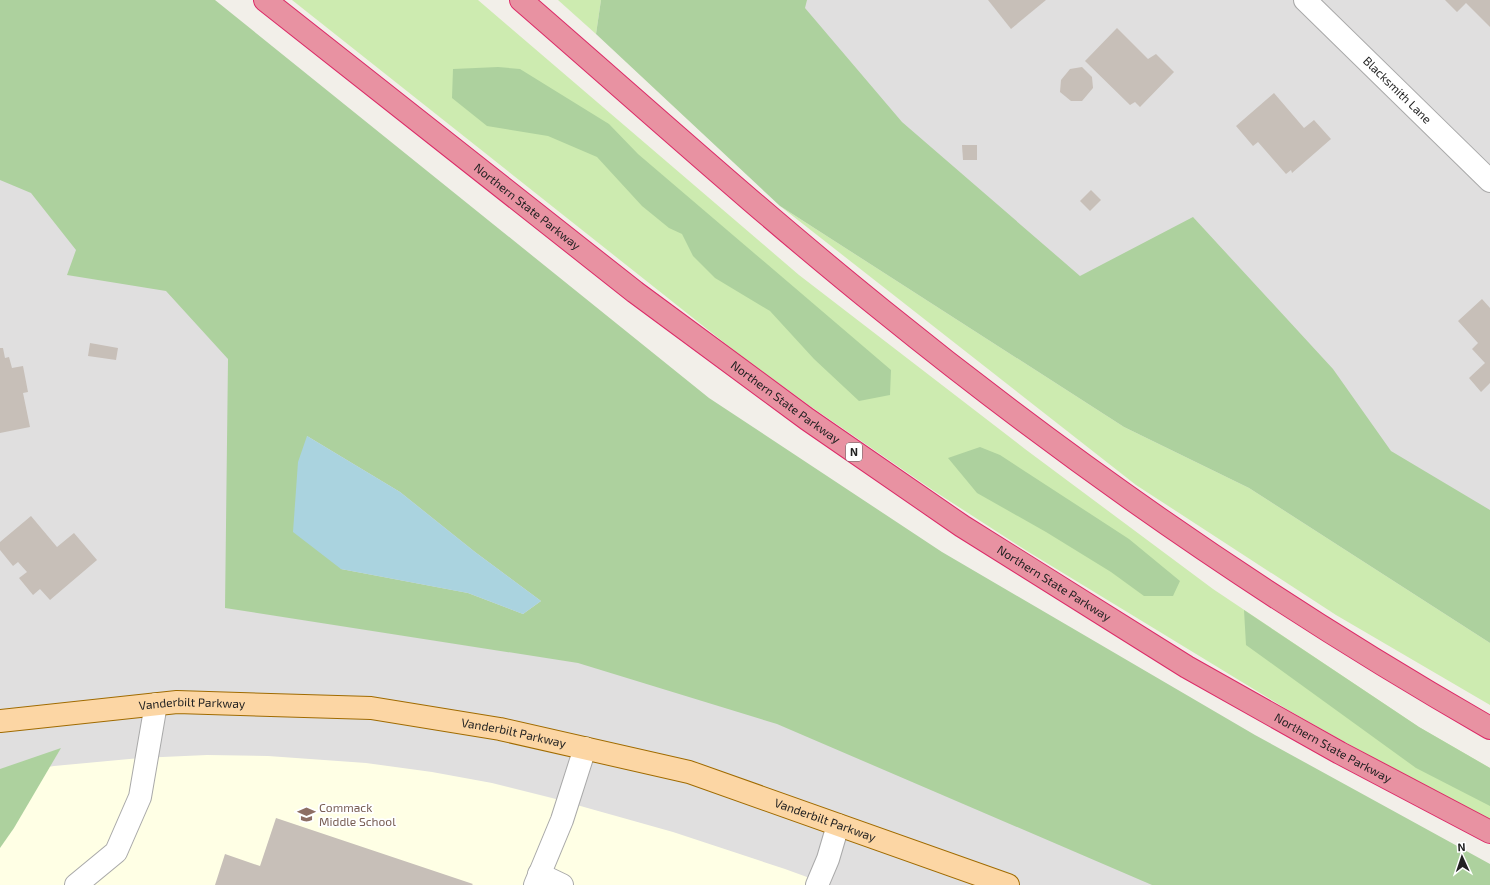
<svg xmlns="http://www.w3.org/2000/svg" width="1490" height="885" viewBox="0 0 1490 885" font-family="'Exo 2',sans-serif">
<style>
.residential{fill:#e0dfdf}
.education{fill:#ffffe5}
.grass{fill:#cdebb0}
.forest{fill:#add19e;fill-rule:evenodd}
.water{fill:#aad3df}
.building{fill:#c7bfb8}
.lines{fill:none;stroke-linecap:round;stroke-linejoin:round}
.minor-casing{stroke:#a9a9a9;stroke-width:24}
.major-casing{stroke:#a06b00;stroke-width:24}
.highway-casing{stroke:#dc2a67;stroke-width:24}
.minor{stroke:#fff;stroke-width:22}
.major{stroke:#fcd6a4;stroke-width:22}
.highway{stroke:#e892a2;stroke-width:22}
.labels{text-anchor:middle;stroke-width:3.5;stroke-linejoin:round;paint-order:stroke}
.shield{fill:#fff;stroke:#646464;stroke-width:1}
.shield-label{font-size:11px;font-weight:bold;fill:#222}
.street-label{font-size:12px;fill:#222;stroke:#fff}
.education-label{font-size:12px;fill:#785e54;stroke:#fff;text-anchor:start}
</style>
<rect width="100%" height="100%" fill="#f2efe9"/>
<!-- residential -->
<g class="residential">
<path d="M664 0H1490V562Z"/>
<path d="M0 123 1242 885H0Z"/>
</g>
<!-- education -->
<path class="education" d="M207 755 268 756 366 763 432 772 492 783 552 798 673 832 785 869 829 885H0V775L54 766 140 758Z"/>
<!-- grass -->
<g class="grass">
<path d="M292 0H478L799 275 1025 449 1213 589 1419 727 1490 768V822L1476 816 1288 710 1027 551 934 491 810 406 736 352Z"/>
<path d="M558 0H601L596 34Z"/>
<path d="M780 206 1124 427 1249 488 1490 643V705L1336 615 1136 485Z"/>
</g>
<!-- forest -->
<g class="forest">
<path d="M0 0H215L709 398 942 552 1255 735 1490 864V885H1152L777 724 578 663 225 608 228 359 166 291 67 275 76 250 31 193 0 180ZM307 436 400 492 475 552 541 601 523 614 468 593 341 569Z"/>
<path d="M601 0H807L805 8 902 122 1080 276 1193 217 1333 369 1391 451 1490 510V643L1249 488 1124 427 780 206 596 34Z"/>
<path d="M498 67 520 69 609 124 638 154 891 370 890 395 859 401 814 359 770 311 715 278 693 256 682 234 669 228 642 206 597 157 548 136 487 126 452 98 453 69Z"/>
<path d="M980 447 1000 455 1129 539 1180 581 1173 596H1144L1111 572 1046 532 977 493 948 458Z"/>
<path d="M1244 610 1419 727 1490 768V806L1416 768 1246 645Z"/>
<path d="M61 748 14 828 0 848V769Z"/>
</g>
<!-- water -->
<path class="water" d="M307 436 400 492 475 552 541 601 523 614 468 593 341 569 293 532 298 462Z"/>
<!-- building -->
<g class="building">
<path d="M988 0H1046L1011 29Z"/>
<path d="M1445 0H1490V27L1466 3 1457 12Z"/>
<path d="M1117 28 1148 59 1156 54 1174 72 1140 107 1135 102 1130 105 1085 61Z"/>
<path d="M1082 67 1092 77 1093 88 1082 101H1071L1060 92 1061 80 1070 69Z"/>
<path d="M1274 93 1304 128 1314 120 1331 139 1292 173 1291 170 1286 174 1258 142 1253 146 1236 126Z"/>
<path d="M962 145H977V160H963Z"/>
<path d="M1091 190 1101 200 1090 211 1080 201Z"/>
<path d="M1482 299 1490 308V383L1481 392 1469 378 1485 363 1472 349 1478 343 1458 321Z"/>
<path d="M90 343 118 348 116 360 88 356Z"/>
<path d="M0 348H3L5 358 9 357 12 368 23 366 28 392 23 393 30 427 0 433Z"/>
<path d="M31 516 57 547 74 533 97 560 50 600 40 589 33 595 19 578 27 572 18 562 13 566 0 550V542Z"/>
<path d="M276 818 473 884 472 885H215L225 854 260 866Z"/>
</g>
<g class="lines">
<defs>
<g id="minor">
<path id="s1" d="M1305 0 1490 181"/>
<path d="M539 874 562 885"/>
<path d="M76 885 116 852 140 797 156 704"/>
<path d="M535 885 562 820 585 748"/>
<path d="M817 885 828 859 838 825"/>
</g>
<g id="major">
<path id="s2" d="M0 721 177 702 371 708 500 729 689 772 1008 885"/>
</g>
<g id="highway">
<path id="s3" d="M265 0 635 292 807 419 962 526 1187 667 1340 753 1490 832"/>
<path d="M521 0C641 104 759 211 882 310 1073 465 1277 606 1490 728"/>
</g>
</defs>
<!-- minor casing -->
<use href="#minor" class="minor-casing"/>
<!-- major casing -->
<use href="#major" class="major-casing"/>
<!-- highway casing -->
<use href="#highway" class="highway-casing"/>
<!-- minor -->
<use href="#minor" class="minor"/>
<!-- major -->
<use href="#major" class="major"/>
<!-- highway -->
<use href="#highway" class="highway"/>
</g>
<!-- icons -->
<defs>
<symbol id="school-bare" viewBox="-9 -9 18 18"><path d="M0-5L7-2L0 1L-7-2ZM-4 1L0 2.5L4 1V4Q0 6-4 4Z" fill="#8d6e63" stroke="#fff" stroke-width="2.5" paint-order="stroke"/></symbol>
</defs>
<g fill-rule="evenodd">
<use href="#school-bare" x="294" y="802" width="25" height="25"/>
</g>
<g class="labels">
<!-- shield labels -->
<rect class="shield" x="846" y="443" width="16" height="18" rx="3"/>
<g class="shield-label">
<text x="854" y="456">N</text>
</g>
<!-- street labels -->
<g class="street-label">
<text dy="4" stroke="none"><textPath href="#s1" startOffset="129">Blacksmith Lane</textPath></text>
<text dy="4" stroke="none"><textPath href="#s3" startOffset="334">Northern State Parkway</textPath></text>
<text dy="4" stroke="none"><textPath href="#s3" startOffset="658">Northern State Parkway</textPath></text>
<text dy="4" stroke="none"><textPath href="#s3" startOffset="982">Northern State Parkway</textPath></text>
<text dy="4" stroke="none"><textPath href="#s2" startOffset="193">Vanderbilt Parkway</textPath></text>
<text dy="4" stroke="none"><textPath href="#s2" startOffset="517">Vanderbilt Parkway</textPath></text>
<text dy="4" stroke="none"><textPath href="#s3" startOffset="1306">Northern State Parkway</textPath></text>
<text dy="4" stroke="none"><textPath href="#s2" startOffset="841">Vanderbilt Parkway</textPath></text>
</g>
<!-- education labels -->
<g class="education-label">
<text x="319" y="812">Commack<tspan x="319" dy="14">Middle School</tspan></text>
</g>
</g>
<!-- north arrow -->
<g transform="translate(1462 857) rotate(357)" stroke="#ffffff" stroke-width="3" paint-order="stroke">
<path d="M0-3L7 15L0 10L-7 15Z" fill="#222222"/>
<text y="-6" font-size="11" font-weight="bold" text-anchor="middle" fill="#222222">N</text>
</g>
</svg>
